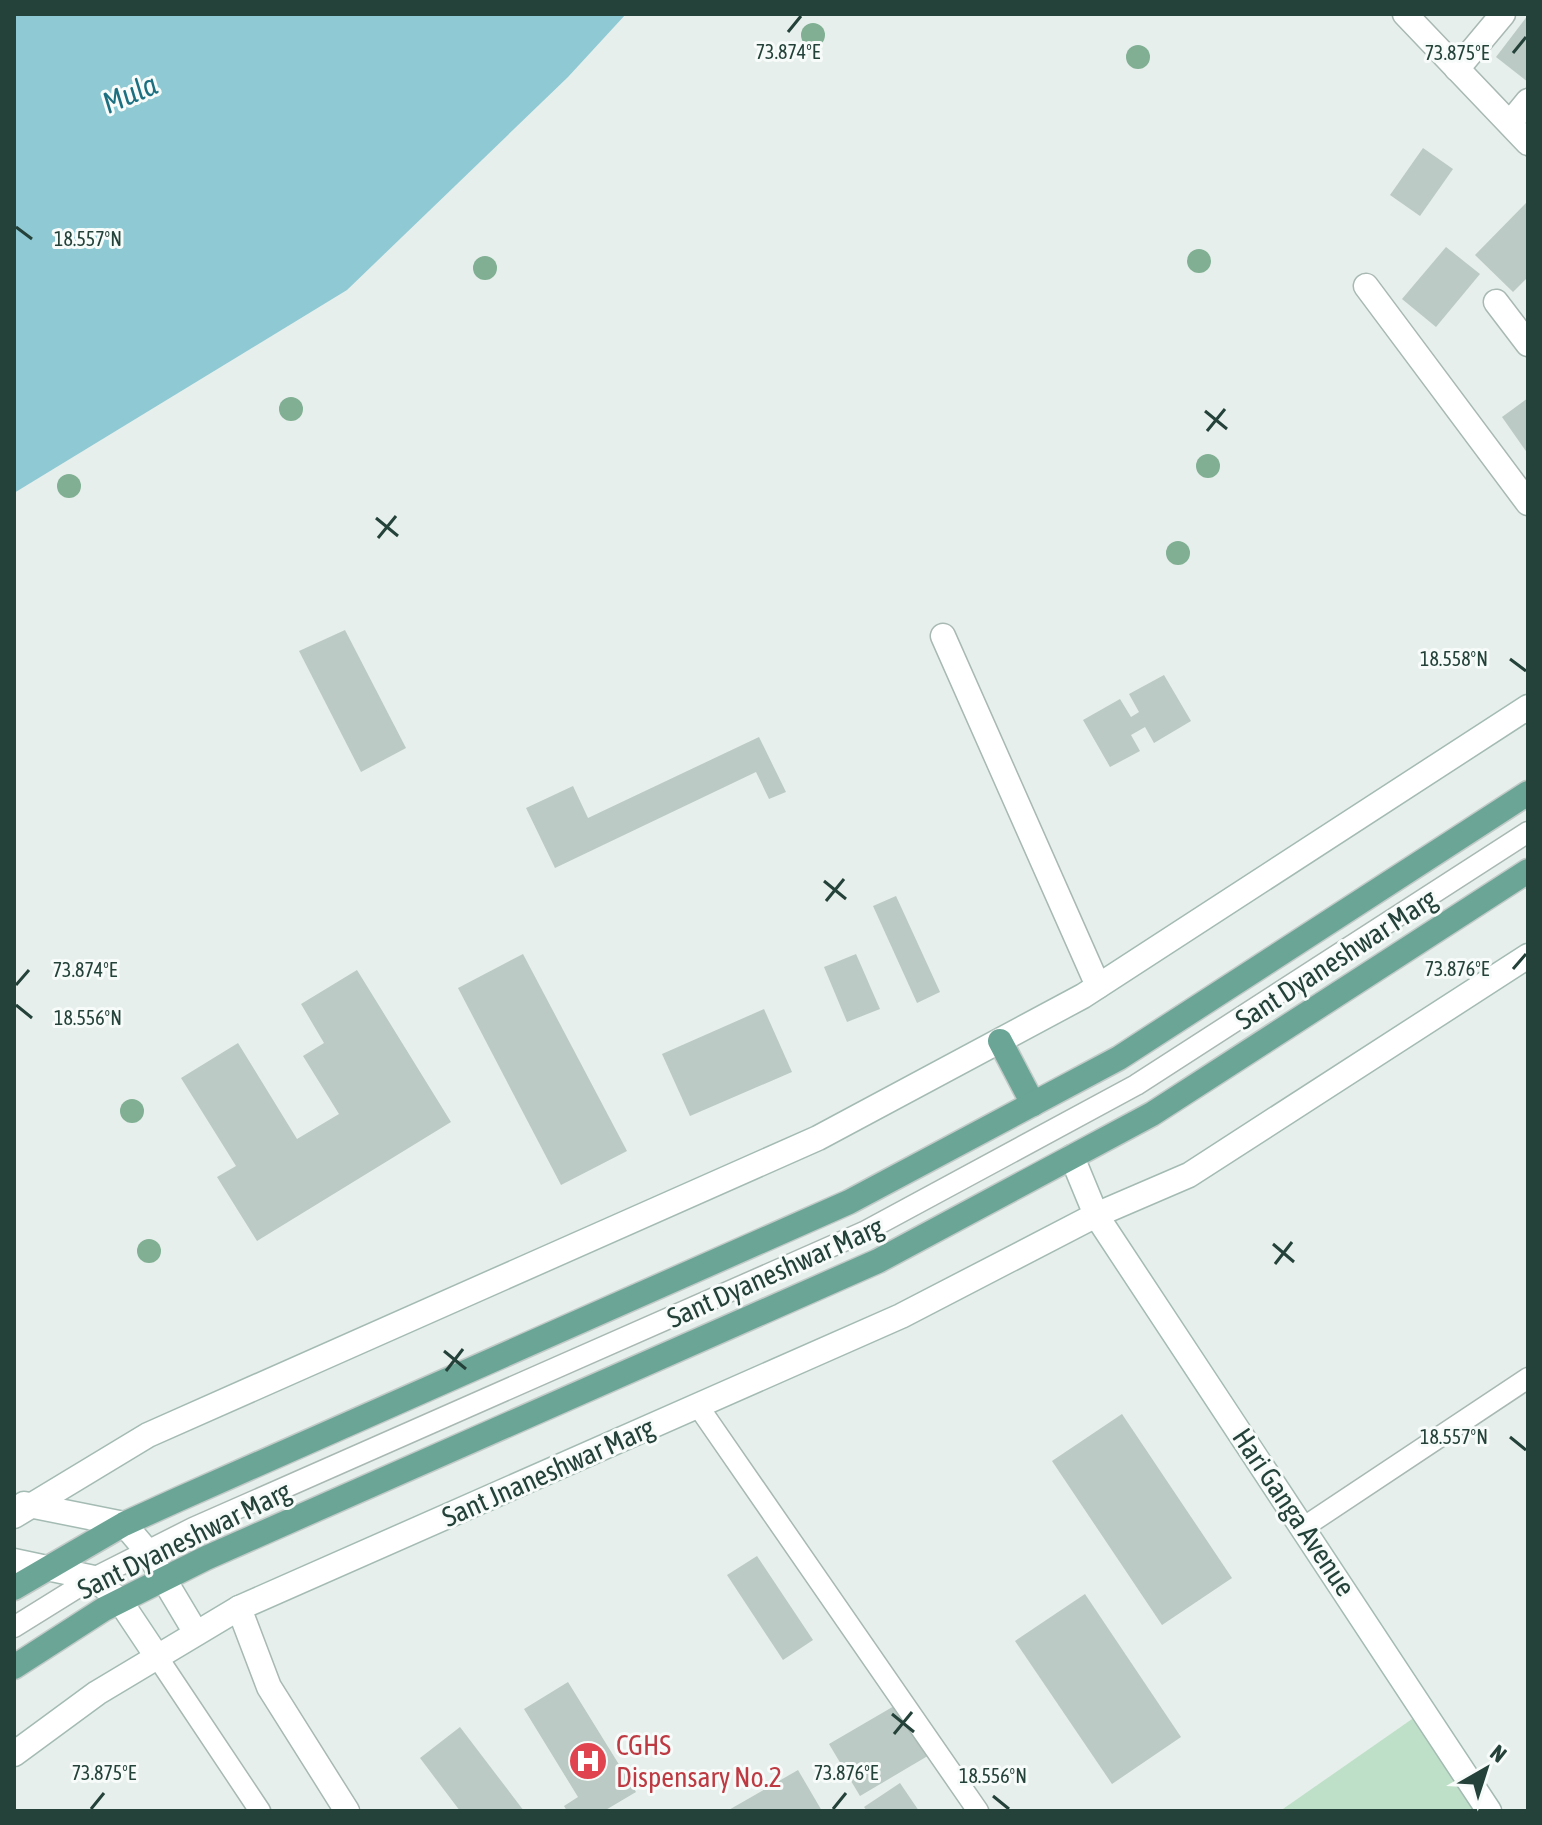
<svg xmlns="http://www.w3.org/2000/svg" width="1542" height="1825" viewBox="0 0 1542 1825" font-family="'Asap Condensed',sans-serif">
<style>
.green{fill:#bfe0c8}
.water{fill:#8ec9d4}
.building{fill:#bbcac4}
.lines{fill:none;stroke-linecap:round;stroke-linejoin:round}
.lane-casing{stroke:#a8b8b2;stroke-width:23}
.street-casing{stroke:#a8b8b2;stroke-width:27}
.secondary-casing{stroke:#a4bbb3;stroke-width:27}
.primary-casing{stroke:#c2cac8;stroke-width:27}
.lane{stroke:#fff;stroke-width:20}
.street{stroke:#fff;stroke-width:24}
.secondary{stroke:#fff;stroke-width:24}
.primary{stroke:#6aa596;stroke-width:24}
.tree{fill:#80af93}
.ticks{fill:none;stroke:#24423a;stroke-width:3}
.labels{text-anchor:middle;stroke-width:6;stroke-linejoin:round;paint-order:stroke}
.street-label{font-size:28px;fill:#24423a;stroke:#f7fbf9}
.health-label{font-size:28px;fill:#be3a42;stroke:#f7fbf9;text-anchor:start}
.water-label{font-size:30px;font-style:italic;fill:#1c6f80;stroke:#f7fbf9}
.ticks-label{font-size:20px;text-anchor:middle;fill:#24423a;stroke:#f7fbf9;stroke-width:6;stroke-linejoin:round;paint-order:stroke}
</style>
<rect width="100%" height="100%" fill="#e6efeb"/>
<!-- green -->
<path class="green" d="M1425 1710 1489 1811H1280Z"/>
<!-- water -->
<path class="water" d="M14 14H626L568 77 347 290 14 493Z"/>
<!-- building -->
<g class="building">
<path d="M1528 15V82L1496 57Z"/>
<path d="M1423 148 1453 169 1420 216 1390 195Z"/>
<path d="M1528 201V277L1513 292 1475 255Z"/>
<path d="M1446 247 1480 274 1436 327 1402 299Z"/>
<path d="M1528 398V454L1502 417Z"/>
<path d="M345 630 406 748 361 772 299 651Z"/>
<path d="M1164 675 1191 721 1154 743 1145 727 1131 735 1140 751 1110 767 1083 720 1120 699 1131 717 1139 712 1129 694Z"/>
<path d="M759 737 786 792 769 799 756 772 555 868 526 808 573 786 588 818Z"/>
<path d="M896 896 940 992 917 1003 873 906Z"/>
<path d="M523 954 627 1151 561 1185 458 988Z"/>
<path d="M856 954 880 1009 847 1022 824 967Z"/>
<path d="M357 970 451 1122 257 1241 217 1177 236 1166 181 1078 238 1043 297 1139 339 1114 303 1056 324 1043 301 1004Z"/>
<path d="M764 1009 792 1072 690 1116 662 1054Z"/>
<path d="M1122 1414 1232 1578 1162 1625 1052 1461Z"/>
<path d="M757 1556 813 1640 783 1660 727 1575Z"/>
<path d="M1085 1594 1181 1737 1112 1784 1015 1641Z"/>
<path d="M568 1682 636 1792 604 1811H567L564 1806 578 1797 524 1709Z"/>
<path d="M901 1702 931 1754 860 1796 829 1744Z"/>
<path d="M460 1727 524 1811H460L420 1758Z"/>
<path d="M798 1770 822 1811H727Z"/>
<path d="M900 1783 919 1811H867L864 1807Z"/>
</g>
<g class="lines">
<defs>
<g id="lane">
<path d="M698 1406 978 1811"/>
<path d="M1304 1527 1528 1378"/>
<path d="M14 1627 88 1581 193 1528 864 1232 1136 1085 1528 832"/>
<path d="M156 1655 260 1811"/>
</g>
<g id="street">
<path d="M1405 14 1528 143"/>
<path d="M1457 69 1503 14"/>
<path d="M1510 123 1528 101"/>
<path d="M1366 286 1528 503"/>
<path d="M1496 302 1528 344"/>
<path d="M943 636 1098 986"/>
<path d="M239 1608 269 1687 347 1811"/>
</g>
<g id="secondary">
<path d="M1072 1157 1096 1215 1489 1811"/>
<path d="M24 1504 124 1524 147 1551 196 1633"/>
<path d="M14 1516 148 1435 818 1138 1083 996 1528 707"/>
<path d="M14 1561 94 1578 120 1601 156 1655"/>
<path d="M14 1754 97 1693 239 1608 901 1316 1096 1215 1189 1175 1528 956"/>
</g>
<g id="primary">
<path d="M1000 1041 1033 1104"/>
<path d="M14 1588 124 1524 179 1499 849 1202 1119 1058 1528 793"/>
<path d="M14 1667 104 1609 206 1558 878 1261 1152 1114 1528 871"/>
</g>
</defs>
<!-- lane casing -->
<use href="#lane" class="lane-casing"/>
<!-- street casing -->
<use href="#street" class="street-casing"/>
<!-- secondary casing -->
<use href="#secondary" class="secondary-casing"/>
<!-- primary casing -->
<use href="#primary" class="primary-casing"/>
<!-- lane -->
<use href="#lane" class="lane"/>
<!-- street -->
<use href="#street" class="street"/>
<!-- secondary -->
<use href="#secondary" class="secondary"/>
<!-- primary -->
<use href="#primary" class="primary"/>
</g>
<!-- trees -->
<g class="tree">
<circle cx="813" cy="35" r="12"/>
<circle cx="1138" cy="57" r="12"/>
<circle cx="1199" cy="261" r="12"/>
<circle cx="485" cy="268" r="12"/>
<circle cx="291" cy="409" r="12"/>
<circle cx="1208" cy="466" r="12"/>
<circle cx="69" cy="486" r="12"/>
<circle cx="1178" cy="553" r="12"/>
<circle cx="132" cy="1111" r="12"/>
<circle cx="149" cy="1251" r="12"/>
</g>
<!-- ticks -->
<path class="ticks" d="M788 32 801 16M1513 53 1526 37M16 227 32 239M1205 411 1227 429M1207 431 1225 409M376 518 398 536M378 538 396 516M1510 659 1526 671M824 881 846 899M826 901 844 879M1513 969 1526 954M16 985 29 970M16 1005 32 1018M1273 1244 1294 1262M1275 1264 1292 1242M444 1351 466 1369M446 1371 463 1349M1510 1437 1526 1450M892 1714 914 1732M894 1734 912 1712M993 1796 1009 1809M91 1809 104 1793M833 1809 846 1793"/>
<!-- icons -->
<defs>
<symbol id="hospital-disc" viewBox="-11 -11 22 22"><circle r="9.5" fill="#e0444e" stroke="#f7fbf9"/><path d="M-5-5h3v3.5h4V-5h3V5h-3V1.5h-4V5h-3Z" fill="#fff"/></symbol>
</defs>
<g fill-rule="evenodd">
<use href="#hospital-disc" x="566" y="1739" width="44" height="44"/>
</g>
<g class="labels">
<!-- street labels -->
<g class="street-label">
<text transform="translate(1336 959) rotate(-33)" y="10">Sant Dyaneshwar Marg</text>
<text transform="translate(775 1272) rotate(-24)" y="10">Sant Dyaneshwar Marg</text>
<text transform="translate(548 1472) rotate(-24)" y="10">Sant Jnaneshwar Marg</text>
<text transform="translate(1294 1512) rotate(56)" y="10">Hari Ganga Avenue</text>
<text transform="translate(184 1540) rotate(-26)" y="10">Sant Dyaneshwar Marg</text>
</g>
<!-- health labels -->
<g class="health-label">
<text x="616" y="1755">CGHS<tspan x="616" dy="32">Dispensary No.2</tspan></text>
</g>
<!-- water labels -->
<g class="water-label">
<text transform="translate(130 94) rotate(-23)" y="10">Mula</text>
</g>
</g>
<g class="ticks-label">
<text x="788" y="59">73.874°E</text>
<text x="1457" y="60">73.875°E</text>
<text x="88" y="246">18.557°N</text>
<text x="1454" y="666">18.558°N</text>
<text x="1457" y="976">73.876°E</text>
<text x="85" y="977">73.874°E</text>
<text x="88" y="1025">18.556°N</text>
<text x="1454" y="1444">18.557°N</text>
<text x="104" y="1780">73.875°E</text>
<text x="846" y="1780">73.876°E</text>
<text x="993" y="1783">18.556°N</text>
</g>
<!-- border -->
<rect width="1542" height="1825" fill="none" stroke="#24423a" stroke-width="32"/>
<!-- north arrow -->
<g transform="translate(1486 1769) rotate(39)" stroke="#f7fbf9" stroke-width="6" paint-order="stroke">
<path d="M0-6L14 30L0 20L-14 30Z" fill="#24423a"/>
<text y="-12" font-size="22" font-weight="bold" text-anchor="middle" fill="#24423a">N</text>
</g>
</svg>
